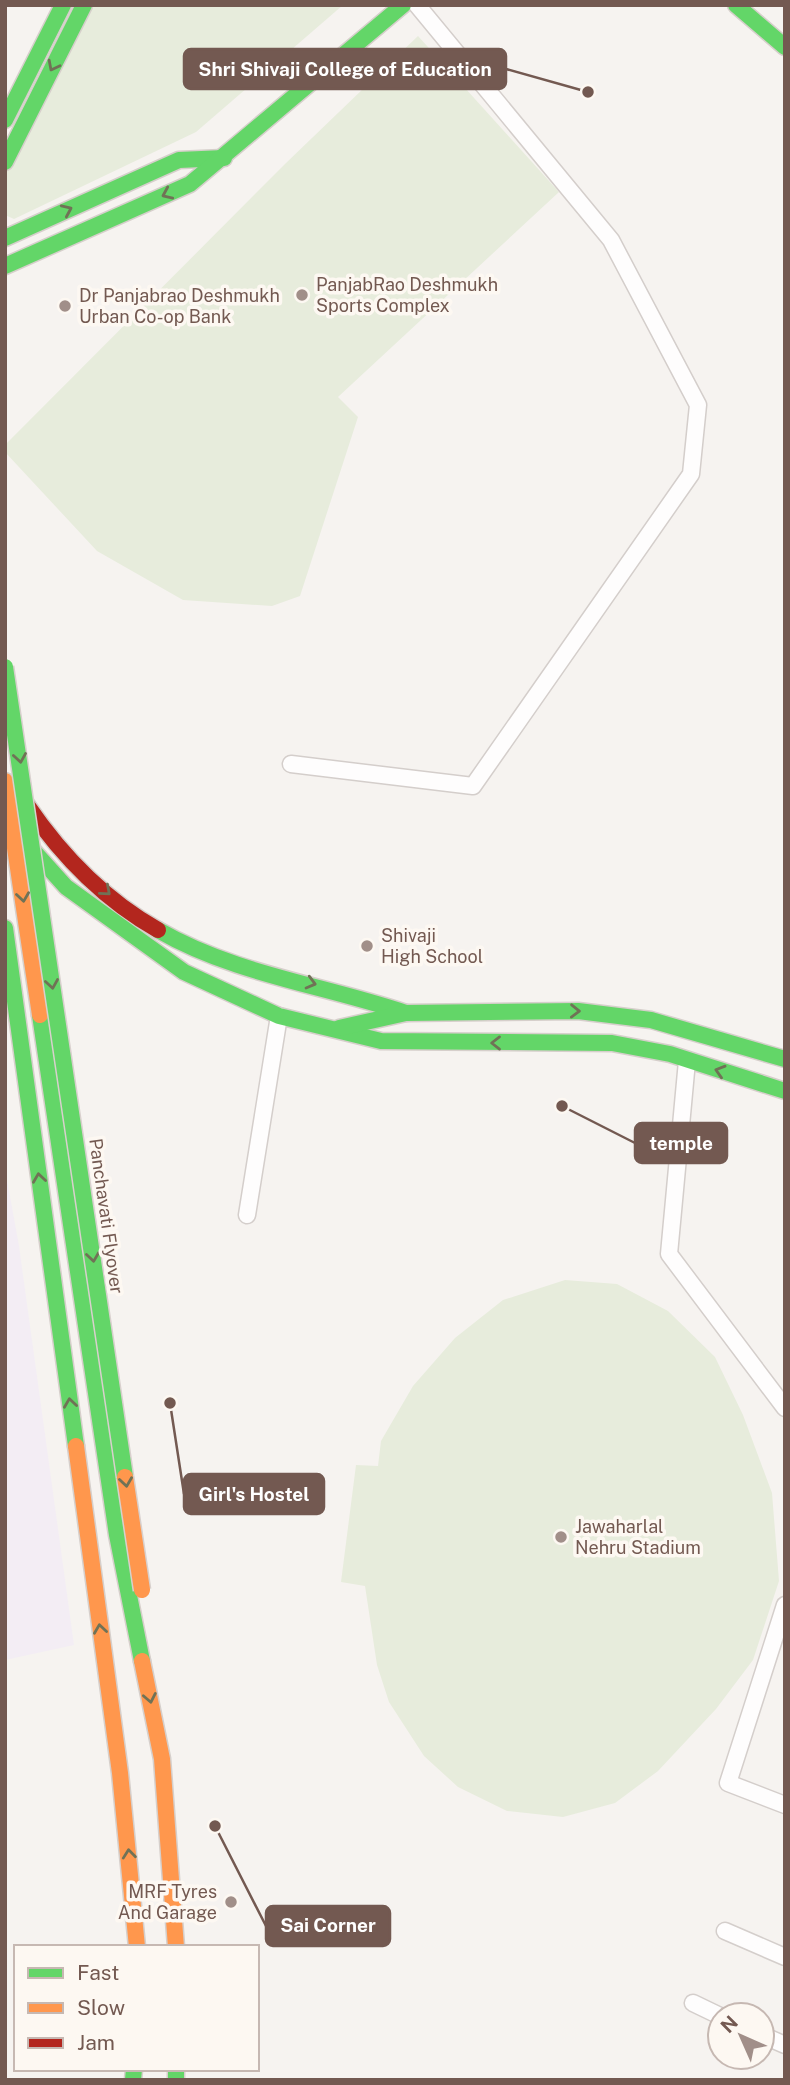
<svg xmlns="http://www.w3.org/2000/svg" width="790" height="2085" viewBox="0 0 790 2085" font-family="'Public Sans',sans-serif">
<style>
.education{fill:#f3edf4}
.green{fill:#e7ecdc}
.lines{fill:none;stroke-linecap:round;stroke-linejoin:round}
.street-casing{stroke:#d4cecb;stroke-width:19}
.fast-casing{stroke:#d6cfcb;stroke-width:19}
.slow-casing{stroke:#d6cfcb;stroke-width:19}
.jam-casing{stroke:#d6cfcb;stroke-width:19}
.street{stroke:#fefdfd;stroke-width:16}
.fast{stroke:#63d668;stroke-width:16}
.slow{stroke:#ff974d;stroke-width:16}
.jam{stroke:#b3261e;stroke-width:16}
.fast-bridge-casing{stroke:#d8d0cd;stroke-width:19;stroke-linecap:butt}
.slow-bridge-casing{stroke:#d8d0cd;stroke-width:19;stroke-linecap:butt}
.fast-bridge{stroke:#63d668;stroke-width:16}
.slow-bridge{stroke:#ff974d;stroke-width:16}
.oneway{stroke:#707256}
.poi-dot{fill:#a18f89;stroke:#fdf8f2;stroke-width:2.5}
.labels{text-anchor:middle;stroke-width:7;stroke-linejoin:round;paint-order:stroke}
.poi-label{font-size:18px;fill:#735951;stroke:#fdf8f2;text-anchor:start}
.street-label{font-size:18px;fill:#735951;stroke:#fdf8f2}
.leader{fill:none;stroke:#735951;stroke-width:2.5}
.callout-dot{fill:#735951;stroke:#fdf8f2;stroke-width:2.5}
.callout{fill:#735951;stroke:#735951;stroke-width:2.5}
.callout-label{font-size:19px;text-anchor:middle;font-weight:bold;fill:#fff}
</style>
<rect width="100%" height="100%" fill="#f6f3f0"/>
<!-- education -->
<path class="education" d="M5 1169 19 1246 74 1645 5 1660Z"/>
<!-- green -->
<g class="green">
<path d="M78 5H343L196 132 14 219 5 215V156Z"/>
<path d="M418 36 559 192 338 397 358 417 300 596 272 606 183 600 97 551 5 452V445L286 163Z"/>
<path d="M565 1280 617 1284 668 1311 715 1357 743 1415 772 1493 779 1581 753 1660 716 1709 658 1771 615 1803 563 1817 507 1811 458 1787 424 1756 389 1702 377 1665 365 1586 341 1582 356 1465 378 1466 381 1441 413 1386 455 1338 503 1300Z"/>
</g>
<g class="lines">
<defs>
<g id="street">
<path d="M291 764 473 786 691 474 698 405 611 240 417 5"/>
<path d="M687 1061 669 1254 785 1408"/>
<path d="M247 1215 279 1016"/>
<path d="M785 1605 728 1783 785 1805"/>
<path d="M725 1931 785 1957"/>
<path d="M693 2003 720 2016"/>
<path d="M762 2035 785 2045"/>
</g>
<g id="fast">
<path d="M736 5 785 47"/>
<path d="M5 120 63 5"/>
<path d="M5 162 84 5"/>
<path d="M5 238 179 160 224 158"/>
<path d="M5 266 190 184 403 5"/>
<path d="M30 847 66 887 184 972 279 1016 381 1041 612 1043 670 1054 785 1091"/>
<path d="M5 928 76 1446"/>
<path d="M158 930C234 974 323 985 406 1013"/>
<path d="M40 1015 117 1535 142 1661"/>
<path d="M339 1028 406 1013 578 1011 651 1020 785 1059"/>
<path d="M176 2069V2080"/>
<path d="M133 2080 134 2069"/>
</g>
<g id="slow">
<path d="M5 781 40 1015"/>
<path d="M76 1446 120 1773 137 1947"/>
<path d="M142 1661 162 1759 176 1947"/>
</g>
<path id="jam" d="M27 805C61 855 105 900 158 930"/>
</defs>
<!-- street casing -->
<use href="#street" class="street-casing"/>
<!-- fast casing -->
<use href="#fast" class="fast-casing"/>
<!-- slow casing -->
<use href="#slow" class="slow-casing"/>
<!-- jam casing -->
<use href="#jam" class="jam-casing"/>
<!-- street -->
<use href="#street" class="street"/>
<!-- fast -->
<use href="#fast" class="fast"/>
<!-- slow -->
<use href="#slow" class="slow"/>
<!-- jam -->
<use href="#jam" class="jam"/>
<defs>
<path id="fast-bridge" d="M5 667 125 1477"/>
<path id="slow-bridge" d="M125 1477 142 1590"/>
</defs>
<!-- fast-bridge casing -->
<use href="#fast-bridge" class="fast-bridge-casing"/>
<!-- slow-bridge casing -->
<use href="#slow-bridge" class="slow-bridge-casing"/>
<!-- fast-bridge -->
<use href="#fast-bridge" class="fast-bridge"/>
<!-- slow-bridge -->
<use href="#slow-bridge" class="slow-bridge"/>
</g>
<!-- one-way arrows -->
<defs><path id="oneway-chevron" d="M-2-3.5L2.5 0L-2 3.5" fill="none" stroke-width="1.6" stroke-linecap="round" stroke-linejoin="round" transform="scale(1.75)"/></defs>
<g class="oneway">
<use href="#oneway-chevron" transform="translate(53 66) rotate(117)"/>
<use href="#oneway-chevron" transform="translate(167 194) rotate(156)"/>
<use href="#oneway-chevron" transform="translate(67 210) rotate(-24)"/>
<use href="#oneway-chevron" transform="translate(20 758) rotate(81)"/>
<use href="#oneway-chevron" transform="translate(106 891) rotate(41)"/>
<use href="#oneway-chevron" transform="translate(23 897) rotate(82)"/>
<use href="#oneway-chevron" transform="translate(311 983) rotate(15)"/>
<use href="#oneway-chevron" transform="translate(52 984) rotate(81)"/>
<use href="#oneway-chevron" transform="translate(575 1011) rotate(1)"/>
<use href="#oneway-chevron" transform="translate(496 1043) rotate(-180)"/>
<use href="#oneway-chevron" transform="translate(720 1071) rotate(-163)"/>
<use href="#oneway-chevron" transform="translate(39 1178) rotate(-98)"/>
<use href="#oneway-chevron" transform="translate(93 1257) rotate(82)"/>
<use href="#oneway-chevron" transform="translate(70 1403) rotate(-98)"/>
<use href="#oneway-chevron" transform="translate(126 1482) rotate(82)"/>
<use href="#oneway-chevron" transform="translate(100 1629) rotate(-98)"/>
<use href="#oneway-chevron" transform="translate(150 1698) rotate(79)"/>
<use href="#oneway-chevron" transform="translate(129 1854) rotate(-96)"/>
</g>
<!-- markers -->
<g class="poi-dot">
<circle cx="302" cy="295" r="7"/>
<circle cx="65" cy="306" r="7"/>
<circle cx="367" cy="946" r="7"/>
<circle cx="561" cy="1537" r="7"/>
<circle cx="231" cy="1902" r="7"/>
</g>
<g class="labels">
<!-- poi labels -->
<g class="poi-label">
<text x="316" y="291">PanjabRao Deshmukh<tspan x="316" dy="21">Sports Complex</tspan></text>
<text x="79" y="302">Dr Panjabrao Deshmukh<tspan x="79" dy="21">Urban Co-op Bank</tspan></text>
<text x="381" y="942">Shivaji<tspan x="381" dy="21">High School</tspan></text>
<text x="575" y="1533">Jawaharlal<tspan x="575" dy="21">Nehru Stadium</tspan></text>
<text x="217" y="1898" text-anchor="end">MRF Tyres<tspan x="217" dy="21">And Garage</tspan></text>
</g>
<!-- street labels -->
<g class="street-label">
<text transform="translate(106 1216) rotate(82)" y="6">Panchavati Flyover</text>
</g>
</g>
<!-- callouts -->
<path class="leader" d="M588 92L506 69M562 1106L635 1143M170 1403L184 1494M215 1826L266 1926"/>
<g class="callout-dot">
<circle cx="588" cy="92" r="7"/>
<circle cx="562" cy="1106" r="7"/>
<circle cx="170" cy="1403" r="7"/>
<circle cx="215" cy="1826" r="7"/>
</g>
<g class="callout">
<rect x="184" y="49" width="322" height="40" rx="7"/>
<rect x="635" y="1123" width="92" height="40" rx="7"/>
<rect x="184" y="1474" width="140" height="40" rx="7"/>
<rect x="266" y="1906" width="124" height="40" rx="7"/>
</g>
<g class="callout-label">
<text x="345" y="76">Shri Shivaji College of Education</text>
<text x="681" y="1150">temple</text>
<text x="254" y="1501">Girl's Hostel</text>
<text x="328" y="1932">Sai Corner</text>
</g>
<!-- border -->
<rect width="790" height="2085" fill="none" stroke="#735951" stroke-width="14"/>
<!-- legend -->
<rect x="14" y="1945" width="245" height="126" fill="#fdf8f2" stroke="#c6b8b2" stroke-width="2"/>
<rect x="28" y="1968" width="35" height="10" fill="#63d668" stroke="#c6b8b2" stroke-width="2"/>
<text x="77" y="1980" font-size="21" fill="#735951">Fast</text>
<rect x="28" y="2003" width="35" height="10" fill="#ff974d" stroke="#c6b8b2" stroke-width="2"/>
<text x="77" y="2015" font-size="21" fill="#735951">Slow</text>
<rect x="28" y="2038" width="35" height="10" fill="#b3261e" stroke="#c6b8b2" stroke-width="2"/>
<text x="77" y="2050" font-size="21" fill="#735951">Jam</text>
<!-- north arrow -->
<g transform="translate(741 2036) rotate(315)"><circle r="33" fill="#fdf8f2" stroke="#c6b8b2" stroke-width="2"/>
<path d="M0-5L12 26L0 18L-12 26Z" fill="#a18f89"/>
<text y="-10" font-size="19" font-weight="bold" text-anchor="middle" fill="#735951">N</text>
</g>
</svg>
